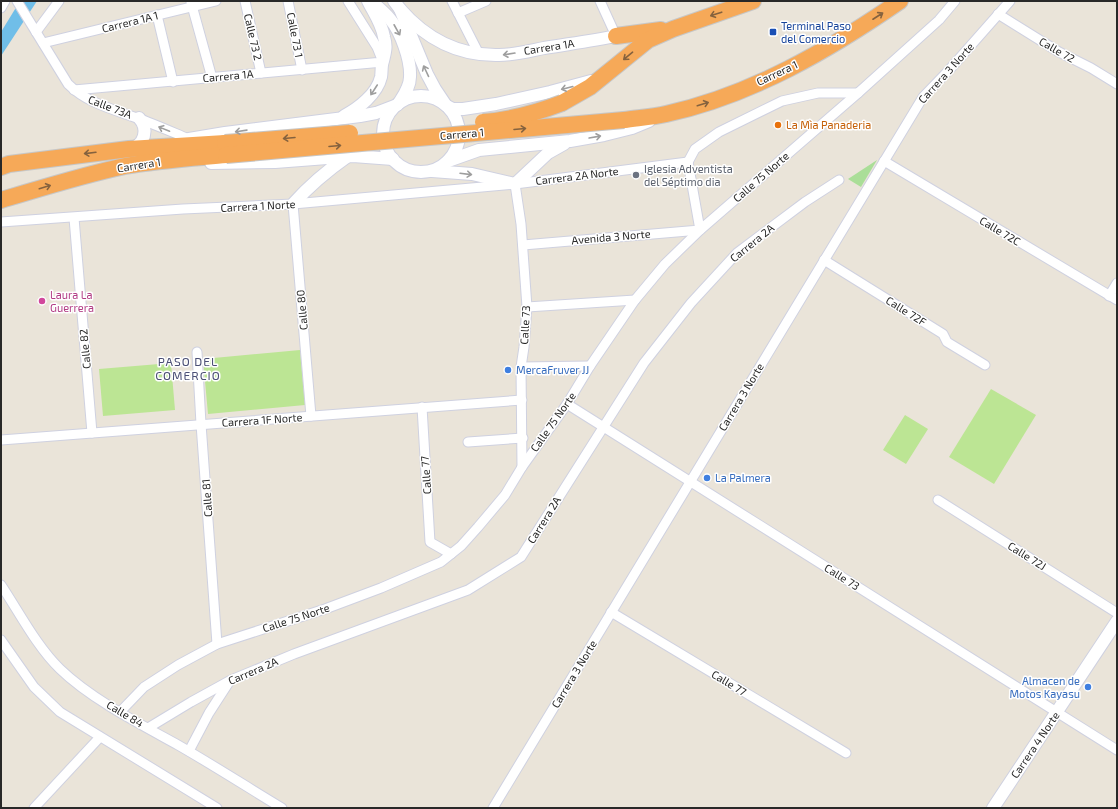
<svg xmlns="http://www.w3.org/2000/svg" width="1118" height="809" viewBox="0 0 1118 809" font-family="'Exo 2',sans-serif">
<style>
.green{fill:#aade98}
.pitch{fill:#bce594}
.water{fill:#70bee8}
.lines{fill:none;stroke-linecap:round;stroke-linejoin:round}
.street-casing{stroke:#cfd1e0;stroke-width:11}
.secondary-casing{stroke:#cfd1e0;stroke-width:14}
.highway-casing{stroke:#c7c7c7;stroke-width:18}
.street{stroke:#fff;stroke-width:9}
.secondary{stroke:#fff;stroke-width:12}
.highway{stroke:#f6a958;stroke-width:16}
.highway-bridge-casing{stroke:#c7c7c7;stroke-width:18;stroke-linecap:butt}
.highway-bridge{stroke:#f6a958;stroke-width:16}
.oneway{stroke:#85623e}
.oneway2{stroke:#9e9e9e}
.transit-dot{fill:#1a4fb4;stroke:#fff;stroke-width:1.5}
.food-dot{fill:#e8710a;stroke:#fff;stroke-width:1.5}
.worship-dot{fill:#6b7280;stroke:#fff;stroke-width:1.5}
.hotel-dot{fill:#d1479c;stroke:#fff;stroke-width:1.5}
.shop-dot{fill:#3f7fe0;stroke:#fff;stroke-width:1.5}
.labels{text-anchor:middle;stroke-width:3;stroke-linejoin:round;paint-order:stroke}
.street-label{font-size:11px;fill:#282828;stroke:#fff}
.transit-label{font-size:11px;fill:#164399;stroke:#fff;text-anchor:start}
.food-label{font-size:11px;fill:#c56008;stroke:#fff;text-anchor:start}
.worship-label{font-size:11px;fill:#5b616d;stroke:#fff;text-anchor:start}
.hotel-label{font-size:11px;fill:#b23c85;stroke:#fff;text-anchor:start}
.shop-label{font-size:11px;fill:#366cbe;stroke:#fff;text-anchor:start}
.neighbourhood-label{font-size:12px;letter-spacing:1px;fill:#4b4f75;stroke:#fff}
</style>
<rect width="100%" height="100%" fill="#eae4d9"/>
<!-- green -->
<path class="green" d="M877 160 861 187 848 179Z"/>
<!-- pitch -->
<g class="pitch">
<path d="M300 350 305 405 208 414 203 359Z"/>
<path d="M171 363 175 410 103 416 99 369Z"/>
<path d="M991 389 1036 415 994 484 949 457Z"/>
<path d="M905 415 928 429 906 464 883 450Z"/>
</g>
<!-- water -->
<path class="water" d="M20 1H37L1 56V32Z"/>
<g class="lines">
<defs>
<g id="street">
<path d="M17 1 68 84C87 103 112 109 137 118 154 124 172 132 189 139"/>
<path d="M245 1 261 73"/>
<path d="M288 1 302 70"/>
<path d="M452 1 479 54"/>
<path d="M600 1 616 36"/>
<path d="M191 2 212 78"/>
<path d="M1 8 5 1"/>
<path d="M458 13 486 1"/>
<path d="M998 14 1059 52 1091 68 1117 84"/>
<path d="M157 15 173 82"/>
<path d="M36 32 59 1"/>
<path d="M43 43 216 1"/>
<path d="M74 90 383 62 377 47 348 1"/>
<path d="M884 161 1117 300"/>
<path d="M688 162 695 149 719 132 782 101 818 93H858"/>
<path d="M515 184 521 224 527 307 524 347 521 367 522 467"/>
<path d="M293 204 311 416"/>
<path d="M74 218 92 433"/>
<path d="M1 222 183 209 293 204 515 184 688 162"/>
<path d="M523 245 700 230 688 162"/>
<path d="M824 260 943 334 947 342 985 365"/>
<path d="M1109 296 1117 283"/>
<path d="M527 307 635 300"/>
<path d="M197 352 201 424 217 644"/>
<path d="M521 367 590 366"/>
<path d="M567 404 1117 750"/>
<path d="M422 407 430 542 451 554"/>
<path d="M1 440 522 400"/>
<path d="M468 442 523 438"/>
<path d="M938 500 1117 613"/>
<path d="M1 585C19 612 37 647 60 669 91 699 140 724 178 745 213 765 247 787 282 808"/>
<path d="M611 612 846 753"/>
<path d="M1 640 34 687 60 712 217 808"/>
<path d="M120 712 144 687 178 665 217 644 325 609 381 588 441 562 461 546 478 527 505 495 522 467 567 404 590 366 635 300 665 264 700 230 858 93 939 20 955 1"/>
<path d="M148 728 191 702 231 680 294 654 468 590 521 557 644 363 691 303 737 253 805 202 839 180"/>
<path d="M189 751 209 713 229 682"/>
<path d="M34 808 100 737"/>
<path d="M493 808 923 97 950 69 1010 1"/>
</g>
<g id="secondary">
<path d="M394 1 400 9 427 74 435 89 445 104"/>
<path d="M372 2C378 7 385 13 390 19 401 32 411 60 410 77 410 87 404 95 399 103"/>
<path d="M400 9C426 39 459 56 499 55 514 55 529 51 544 48 568 44 592 41 616 36"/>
<circle cx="421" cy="134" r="38"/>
<path d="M447 106 453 109H463L496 104 550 92 591 81"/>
<path d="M344 116C359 108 377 94 381 77 382 72 381 66 383 61 385 52 387 47 384 37 382 24 374 13 368 1"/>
<path d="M189 139 225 133 360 116 376 113 397 105"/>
<path d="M130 149C145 145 149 129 139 118"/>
<path d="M448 161 479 150 570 141 604 135 632 128 649 121"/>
<path d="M211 163 275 162 353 156 393 159"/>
<path d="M432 171 472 174 515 184 548 153 564 144"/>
<path d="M293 204C309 186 328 170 348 156"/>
<path d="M993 808 1117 621"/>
</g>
<g id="highway">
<path d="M616 36 661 30"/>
<path d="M562 103 590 87 648 40 673 29 753 1"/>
<path d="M624 120C638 118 653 117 666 114 752 95 829 50 900 1"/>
<path d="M1 167 9 164 129 149 225 143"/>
<path d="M1 200C42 188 83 175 125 166 158 160 192 158 226 155"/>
</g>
</defs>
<!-- street casing -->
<use href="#street" class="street-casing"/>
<!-- secondary casing -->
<use href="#secondary" class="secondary-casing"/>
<!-- highway casing -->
<use href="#highway" class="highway-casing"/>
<!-- street -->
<use href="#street" class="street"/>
<!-- secondary -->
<use href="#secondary" class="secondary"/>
<!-- highway -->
<use href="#highway" class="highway"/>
<defs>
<g id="highway-bridge">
<path d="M483 122C510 120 536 113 562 103"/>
<path d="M225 143 350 133"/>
<path d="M226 155 624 120"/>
</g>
</defs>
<!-- highway-bridge casing -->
<use href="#highway-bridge" class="highway-bridge-casing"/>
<!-- highway-bridge -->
<use href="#highway-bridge" class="highway-bridge"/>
</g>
<!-- one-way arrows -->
<defs><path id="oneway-shaft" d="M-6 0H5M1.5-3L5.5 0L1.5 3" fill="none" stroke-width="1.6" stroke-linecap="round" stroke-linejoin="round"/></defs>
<g class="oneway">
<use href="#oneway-shaft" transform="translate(716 14) rotate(162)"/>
<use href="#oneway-shaft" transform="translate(878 16) rotate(-33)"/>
<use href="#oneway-shaft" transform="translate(628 56) rotate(140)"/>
<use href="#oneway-shaft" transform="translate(703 104) rotate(-17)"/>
<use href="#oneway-shaft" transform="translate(520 129) rotate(-5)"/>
<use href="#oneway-shaft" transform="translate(289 138) rotate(175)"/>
<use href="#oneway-shaft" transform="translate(335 146) rotate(-5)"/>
<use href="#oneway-shaft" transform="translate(90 153) rotate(173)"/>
<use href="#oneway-shaft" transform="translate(45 187) rotate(-17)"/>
</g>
<g class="oneway2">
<use href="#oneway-shaft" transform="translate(397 30) rotate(61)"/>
<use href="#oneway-shaft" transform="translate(509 54) rotate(171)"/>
<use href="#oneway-shaft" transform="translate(426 71) rotate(-115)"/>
<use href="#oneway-shaft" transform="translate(567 88) rotate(166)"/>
<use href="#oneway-shaft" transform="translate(374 90) rotate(123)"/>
<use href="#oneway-shaft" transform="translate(164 129) rotate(-158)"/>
<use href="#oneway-shaft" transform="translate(241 131) rotate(172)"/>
<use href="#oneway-shaft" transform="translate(595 137) rotate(-10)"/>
<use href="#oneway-shaft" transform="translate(466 174) rotate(7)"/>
</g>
<!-- markers -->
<rect class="transit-dot" x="769" y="28" width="8" height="8" rx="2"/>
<circle class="food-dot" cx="778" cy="125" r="4"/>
<circle class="worship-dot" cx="636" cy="175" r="4"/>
<circle class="hotel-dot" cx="42" cy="301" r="4"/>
<g class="shop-dot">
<circle cx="508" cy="370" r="4"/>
<circle cx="707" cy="478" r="4"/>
<circle cx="1088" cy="687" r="4"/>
</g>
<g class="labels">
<!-- street labels -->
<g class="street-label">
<text transform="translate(130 22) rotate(-14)" y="4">Carrera 1A 1</text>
<text transform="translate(295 35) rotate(79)" y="4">Calle 73 1</text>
<text transform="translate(253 37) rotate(77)" y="4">Calle 73 2</text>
<text transform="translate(549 47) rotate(-9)" y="4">Carrera 1A</text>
<text transform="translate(1057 50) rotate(30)" y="4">Calle 72</text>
<text transform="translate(777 73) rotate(-25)" y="4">Carrera 1</text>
<text transform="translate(946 73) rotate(-48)" y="4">Carrera 3 Norte</text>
<text transform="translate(228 76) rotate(-5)" y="4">Carrera 1A</text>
<text transform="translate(110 107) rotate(21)" y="4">Calle 73A</text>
<text transform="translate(462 134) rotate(-5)" y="4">Carrera 1</text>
<text transform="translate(139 165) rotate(-9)" y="4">Carrera 1</text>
<text transform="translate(577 176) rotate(-7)" y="4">Carrera 2A Norte</text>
<text transform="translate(761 177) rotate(-41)" y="4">Calle 75 Norte</text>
<text transform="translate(258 206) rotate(-3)" y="4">Carrera 1 Norte</text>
<text transform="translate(1000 231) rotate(31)" y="4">Calle 72C</text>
<text transform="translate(611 237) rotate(-5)" y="4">Avenida 3 Norte</text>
<text transform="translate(752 243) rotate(-39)" y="4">Carrera 2A</text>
<text transform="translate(302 310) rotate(-95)" y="4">Calle 80</text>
<text transform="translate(906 311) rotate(32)" y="4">Calle 72F</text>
<text transform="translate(525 325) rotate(-87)" y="4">Calle 73</text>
<text transform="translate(85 349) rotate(-95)" y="4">Calle 82</text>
<text transform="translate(741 397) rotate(-59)" y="4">Carrera 3 Norte</text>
<text transform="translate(262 420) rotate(-4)" y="4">Carrera 1F Norte</text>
<text transform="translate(553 422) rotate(-55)" y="4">Calle 75 Norte</text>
<text transform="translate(426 475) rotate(-94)" y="4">Calle 77</text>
<text transform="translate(207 498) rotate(-94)" y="4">Calle 81</text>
<text transform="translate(544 520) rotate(-58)" y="4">Carrera 2A</text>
<text transform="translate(1027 556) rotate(32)" y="4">Calle 72J</text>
<text transform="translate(842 577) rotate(32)" y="4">Calle 73</text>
<text transform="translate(296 618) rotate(-18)" y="4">Calle 75 Norte</text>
<text transform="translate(253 671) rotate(-23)" y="4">Carrera 2A</text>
<text transform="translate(574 674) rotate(-59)" y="4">Carrera 3 Norte</text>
<text transform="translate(729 683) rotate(31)" y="4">Calle 77</text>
<text transform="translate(125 714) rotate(31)" y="4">Calle 84</text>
<text transform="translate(1035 745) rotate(-56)" y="4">Carrera 4 Norte</text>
</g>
<!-- transit labels -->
<g class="transit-label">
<text x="781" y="30">Terminal Paso<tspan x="781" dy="13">del Comercio</tspan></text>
</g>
<!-- food labels -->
<g class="food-label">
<text x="786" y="129">La Mìa Panaderia</text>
</g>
<!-- worship labels -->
<g class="worship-label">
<text x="644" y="173">Iglesia Adventista<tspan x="644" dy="13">del Séptimo dia</tspan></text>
</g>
<!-- hotel labels -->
<g class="hotel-label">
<text x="50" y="299">Laura La<tspan x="50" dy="13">Guerrera</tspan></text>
</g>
<!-- shop labels -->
<g class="shop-label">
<text x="516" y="374">MercaFruver JJ</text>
<text x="715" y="482">La Palmera</text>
<text x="1080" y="685" text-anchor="end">Almacen de<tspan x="1080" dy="13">Motos Kayasu</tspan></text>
</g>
<!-- neighbourhood labels -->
<g class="neighbourhood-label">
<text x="188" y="366">PASO DEL<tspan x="188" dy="14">COMERCIO</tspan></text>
</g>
</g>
<!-- border -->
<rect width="1118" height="809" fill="none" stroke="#282828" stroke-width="4"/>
</svg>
